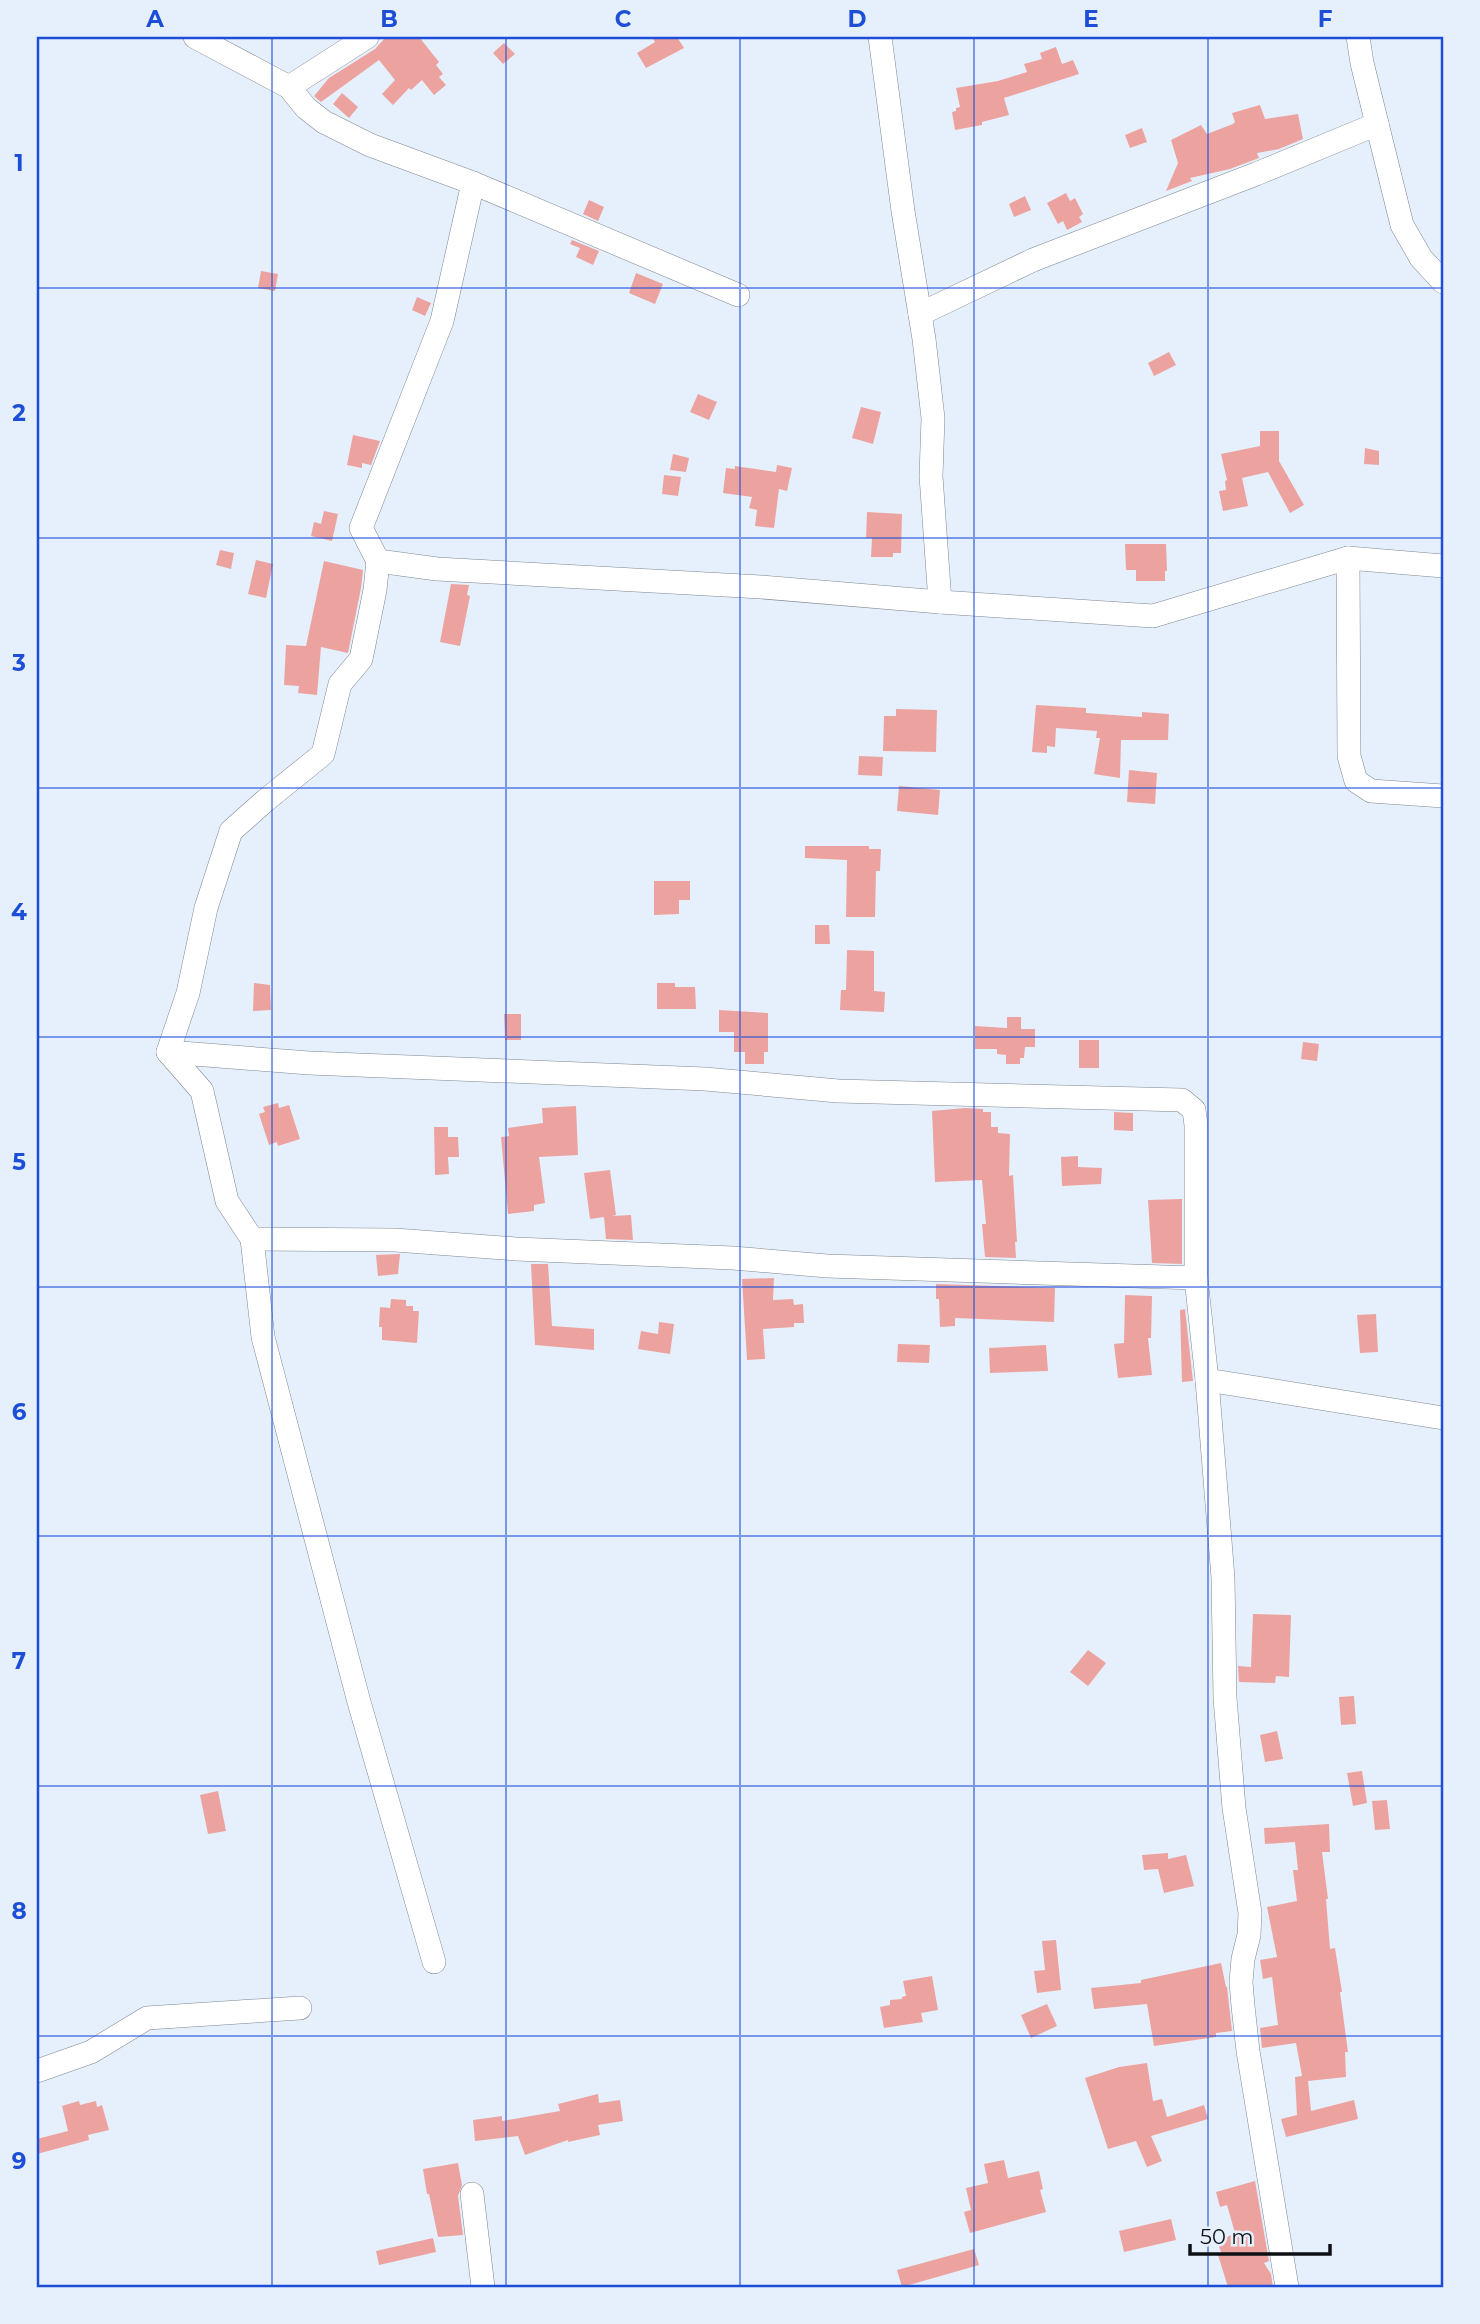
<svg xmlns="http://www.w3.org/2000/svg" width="1480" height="2324" viewBox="0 0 1480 2324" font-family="Montserrat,sans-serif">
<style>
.building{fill:#eca39f}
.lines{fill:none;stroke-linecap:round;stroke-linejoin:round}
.street-casing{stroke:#7e8791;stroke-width:24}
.street{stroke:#fff;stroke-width:23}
.grid{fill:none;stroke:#1d4ed8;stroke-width:2;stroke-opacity:0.55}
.neatline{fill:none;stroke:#1d4ed8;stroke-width:2.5}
.grid-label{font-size:23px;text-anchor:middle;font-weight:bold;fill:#1d4ed8}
</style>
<rect width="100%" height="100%" fill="#e6f0fc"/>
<!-- building -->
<g class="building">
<path d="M386 37H419L439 62 436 65 443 74 439 77 446 85 434 95 422 80 411 90 409 88 393 105 382 94 395 80 379 60 321 102 316 98 314 96 329 78 375 49Z"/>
<path d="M652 37H677L684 48 646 68 637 53 655 42Z"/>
<path d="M504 43 515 54 503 64 493 53Z"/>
<path d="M1056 47 1062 64 1073 60 1079 74 1004 98 1009 115 982 122V125L955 130 952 112 956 111V108L960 107 956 88 998 81 1027 72 1024 64 1042 59 1040 53Z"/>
<path d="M342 93 358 107 349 118 333 104Z"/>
<path d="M1260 105 1265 119 1298 114 1303 139 1279 149 1257 153 1259 158 1230 169 1190 178 1192 181 1166 191 1178 163 1171 140 1201 125 1207 134 1233 124 1235 122 1232 113Z"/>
<path d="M1142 128 1147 142 1130 148 1125 135Z"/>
<path d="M1066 193 1070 201 1075 198 1083 214 1079 217 1082 222 1067 230 1063 221 1058 224 1047 203Z"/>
<path d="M1025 196 1031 210 1014 217 1009 204Z"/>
<path d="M589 200 604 207 598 221 583 214Z"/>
<path d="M572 240 599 251 593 265 576 257 580 248 570 244Z"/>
<path d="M261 271 278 274 275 291 258 288Z"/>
<path d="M636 273 663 284 655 304 629 293Z"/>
<path d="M417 297 431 303 425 316 412 310Z"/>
<path d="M1169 352 1176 365 1154 376 1148 363Z"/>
<path d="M698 394 717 402 709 420 690 412Z"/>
<path d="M861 407 881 412 873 444 852 438Z"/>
<path d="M1260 431H1279V461L1304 505 1290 513 1268 472 1242 478 1248 506 1223 511 1219 491 1226 490 1225 481 1227 480 1221 454 1260 446Z"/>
<path d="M353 435 380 441 371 465 362 463V468L347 465Z"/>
<path d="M1365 448 1379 451V465L1364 464Z"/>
<path d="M673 454 689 458 686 472 670 470Z"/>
<path d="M777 465 792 468 787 491 779 489 774 528 755 526 757 510 749 508 752 497 723 493 726 468 735 469V466L776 472Z"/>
<path d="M664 475 681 477 678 496 662 494Z"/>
<path d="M324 511 338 514 332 541 311 536 314 522 321 524Z"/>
<path d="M867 512 902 514 901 553H893V557H871L872 538H866Z"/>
<path d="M1125 544H1166L1167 571H1165V581H1136V570H1126Z"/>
<path d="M220 550 234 553 231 569 216 565Z"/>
<path d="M256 560 273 564 266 598 248 594Z"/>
<path d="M324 561 363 570 361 588 348 653 321 647 317 695 298 693 299 686 284 685 286 645 306 646Z"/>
<path d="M451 584 469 585 467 595 470 596 460 646 440 642Z"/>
<path d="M1036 705 1086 708V713L1142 717V712L1169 714 1168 740H1121L1120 778 1094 774 1100 738H1096L1097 731 1056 728 1055 747 1047 746V753L1032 752Z"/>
<path d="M896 709 937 710 936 752 883 751 884 716H896Z"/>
<path d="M859 756 883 757 882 776 858 775Z"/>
<path d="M1129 770 1157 773 1155 804 1127 802Z"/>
<path d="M899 786 940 790 938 815 897 811Z"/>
<path d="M805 846H869V849H881L880 871H876L875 917H846L847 860 805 858Z"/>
<path d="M654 881H690V900H679V914L654 915Z"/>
<path d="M815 925H829L830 944H815Z"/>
<path d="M847 950 874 951V991L885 992 884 1012 840 1010 841 990H846Z"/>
<path d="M254 983 270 985 271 1010 253 1011Z"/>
<path d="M657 983H675V987H695L696 1009H657Z"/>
<path d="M719 1010 768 1013V1052H764V1064H745V1052H734V1032H719Z"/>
<path d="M504 1014H521V1040H505Z"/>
<path d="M1007 1017H1021V1029H1035V1047H1025L1024 1058H1020V1064H1006V1055L997 1054V1049H975V1026L1007 1028Z"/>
<rect x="1079" y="1040" width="20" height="28"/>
<path d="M1303 1042 1319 1044 1317 1061 1301 1059Z"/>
<path d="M278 1103 279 1108 289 1105 300 1139 278 1146 277 1142 269 1145 259 1114 265 1112 263 1107Z"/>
<path d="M576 1106 578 1155 539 1157 545 1203 534 1205V1211L508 1214 501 1137 509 1136 508 1128 543 1123 542 1108Z"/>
<path d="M965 1108 983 1109V1112H991V1127H998V1133L1010 1134 1009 1176 1013 1175 1017 1242H1015L1016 1258 985 1257 982 1224H986L982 1180 935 1182 932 1111Z"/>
<path d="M1114 1112 1133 1113V1131L1114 1130Z"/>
<path d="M434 1127H448V1137H458L459 1157H448L449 1174 435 1175Z"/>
<path d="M1078 1156V1167L1102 1168 1101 1184 1062 1186 1061 1157Z"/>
<path d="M610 1170 616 1215 612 1216 631 1215 633 1240 606 1239 604 1217 590 1219 584 1173Z"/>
<path d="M1182 1199V1264L1152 1263 1148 1200Z"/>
<path d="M400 1254 398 1274 378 1276 376 1255Z"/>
<path d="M531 1264H548L552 1326 594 1329V1350L535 1345Z"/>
<path d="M774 1278 773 1300 793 1299 794 1305 803 1304 804 1323H794V1327L763 1329 765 1359 747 1360 742 1279Z"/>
<path d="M936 1284 1055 1288 1054 1322 955 1318V1326L940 1327 939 1299H936Z"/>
<path d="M1125 1295 1152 1296 1151 1338H1148L1152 1375 1118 1378 1114 1344 1124 1343Z"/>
<path d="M391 1299 406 1300V1306H413V1311H419L417 1343 382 1340V1327H379L380 1307 390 1308Z"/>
<path d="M1185 1309 1193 1381 1182 1382 1180 1310Z"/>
<path d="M1376 1314 1378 1352 1360 1353 1357 1315Z"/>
<path d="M659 1322 674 1324 670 1354 638 1349 641 1331 658 1334Z"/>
<path d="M898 1344 930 1345 929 1363 897 1362Z"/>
<path d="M1046 1345 1048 1371 990 1373 989 1348Z"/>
<path d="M1253 1614 1291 1615 1289 1677 1276 1676 1275 1683 1239 1682 1238 1666 1251 1667Z"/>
<path d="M1088 1650 1106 1663 1088 1686 1070 1672Z"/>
<path d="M1354 1696 1356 1724 1341 1725 1339 1697Z"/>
<path d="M1277 1731 1283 1759 1265 1762 1260 1735Z"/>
<path d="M1362 1771 1367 1803 1353 1806 1347 1773Z"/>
<path d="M218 1791 226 1831 208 1834 200 1795Z"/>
<path d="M1387 1800 1390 1829 1375 1830 1372 1801Z"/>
<path d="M1329 1824 1330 1852H1322L1328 1899H1326L1330 1949 1335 1948 1342 1992H1340L1348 2052H1345L1346 2077 1308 2081 1311 2111 1354 2100 1358 2119 1286 2137 1281 2119 1297 2115 1295 2077 1302 2076 1296 2043 1262 2048 1260 2028 1278 2025 1272 1977 1263 1979 1260 1960 1277 1957 1267 1907 1297 1901 1293 1870H1298L1295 1842 1265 1844 1264 1828Z"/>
<path d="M1168 1853V1859L1186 1855 1194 1886 1164 1893 1158 1869 1144 1870 1142 1855Z"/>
<path d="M1056 1940 1061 1990 1037 1993 1034 1971 1045 1970 1042 1941Z"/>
<path d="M1221 1963 1226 1987H1227L1232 2031 1216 2033V2037L1154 2046 1147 2004 1094 2009 1091 1988 1141 1983V1980Z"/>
<path d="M932 1976 938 2010 921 2013 923 2022 884 2028 880 2007 890 2005V2000L902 1999V1997L906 1996 903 1981Z"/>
<path d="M1047 2004 1057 2026 1031 2038 1021 2015Z"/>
<path d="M1147 2063 1153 2101 1162 2099 1167 2117 1204 2105 1208 2119 1151 2136 1162 2161 1147 2167 1136 2141 1108 2149 1085 2078 1119 2067Z"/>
<path d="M598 2094 599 2103 620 2100 623 2121 598 2125 600 2135 568 2142V2140L525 2155 518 2136 475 2141 473 2120 502 2116V2121L560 2111 558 2104Z"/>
<path d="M79 2101 80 2105 96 2101 97 2107 102 2105 109 2130 88 2135 89 2140 37 2154V2139L68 2131 62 2106Z"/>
<path d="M1004 2160 1008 2178 1039 2171 1043 2189 1040 2190 1046 2212 970 2233 964 2212 971 2210 966 2188 988 2183 984 2164Z"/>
<path d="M458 2163 462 2185 458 2196 463 2235 438 2237 429 2194H427L423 2169Z"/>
<path d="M1255 2181 1269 2261 1264 2263 1271 2274 1273 2287H1228L1218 2255 1222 2254 1217 2242 1235 2233 1227 2205 1220 2207 1216 2192Z"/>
<path d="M1171 2219 1176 2240 1124 2252 1119 2231Z"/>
<path d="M433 2238 436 2252 379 2265 376 2251Z"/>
<path d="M974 2249 979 2265 902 2287 897 2270Z"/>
</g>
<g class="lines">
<defs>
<g id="street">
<path d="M195 37 289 87 306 108 324 122 370 145 473 183 738 295"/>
<path d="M880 37 903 211 924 339 933 418 931 476 940 602"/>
<path d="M1358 37 1362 63 1402 225 1421 258 1443 282"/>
<path d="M289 87 367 37"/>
<path d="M473 183 442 321 361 528 378 561 437 569 761 587 940 602 1153 616 1348 558 1443 566"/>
<path d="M920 314 1033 260 1256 174 1377 124"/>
<path d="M1348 558 1349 756 1356 781 1371 791 1443 796"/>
<path d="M378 561 375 590 361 659 340 684 323 754 266 800 231 831 206 908 188 993 168 1052 202 1091 227 1201 252 1239 263 1337 359 1702 434 1962"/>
<path d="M168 1052 309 1063 705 1079 838 1091 1182 1100 1194 1110 1196 1125V1278L1207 1380 1223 1578 1225 1698 1234 1808 1250 1913 1249 1935 1243 1959 1241 1982 1243 2006 1248 2051 1287 2287"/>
<path d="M252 1239 395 1240 516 1249 733 1258 827 1266 1196 1278"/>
<path d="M1207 1380 1443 1418"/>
<path d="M37 2071 91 2052 147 2018 300 2008"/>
<path d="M472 2194 483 2287"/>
</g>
</defs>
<!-- street casing -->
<use href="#street" class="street-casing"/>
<!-- street -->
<use href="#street" class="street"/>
</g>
<!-- grid -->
<path class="grid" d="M272 37V2287M506 37V2287M740 37V2287M974 37V2287M1208 37V2287M37 288H1443M37 538H1443M37 788H1443M37 1037H1443M37 1287H1443M37 1536H1443M37 1786H1443M37 2036H1443"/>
<!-- border -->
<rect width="1480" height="2324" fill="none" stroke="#e6f0fc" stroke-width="77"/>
<!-- scale -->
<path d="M1190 2244v10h140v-10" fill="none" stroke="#0d1115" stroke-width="3.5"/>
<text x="1200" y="2244" font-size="21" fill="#0d1115" stroke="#e6f0fc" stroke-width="5" paint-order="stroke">50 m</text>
<rect x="38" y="38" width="1404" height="2248" class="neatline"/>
<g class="grid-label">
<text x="155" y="27">A</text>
<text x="389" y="27">B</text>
<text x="623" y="27">C</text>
<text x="857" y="27">D</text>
<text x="1091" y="27">E</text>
<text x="1325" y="27">F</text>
<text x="19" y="171">1</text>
<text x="19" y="421">2</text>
<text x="19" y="671">3</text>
<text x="19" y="920">4</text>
<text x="19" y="1170">5</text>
<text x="19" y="1420">6</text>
<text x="19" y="1669">7</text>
<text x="19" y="1919">8</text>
<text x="19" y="2169">9</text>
</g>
</svg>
